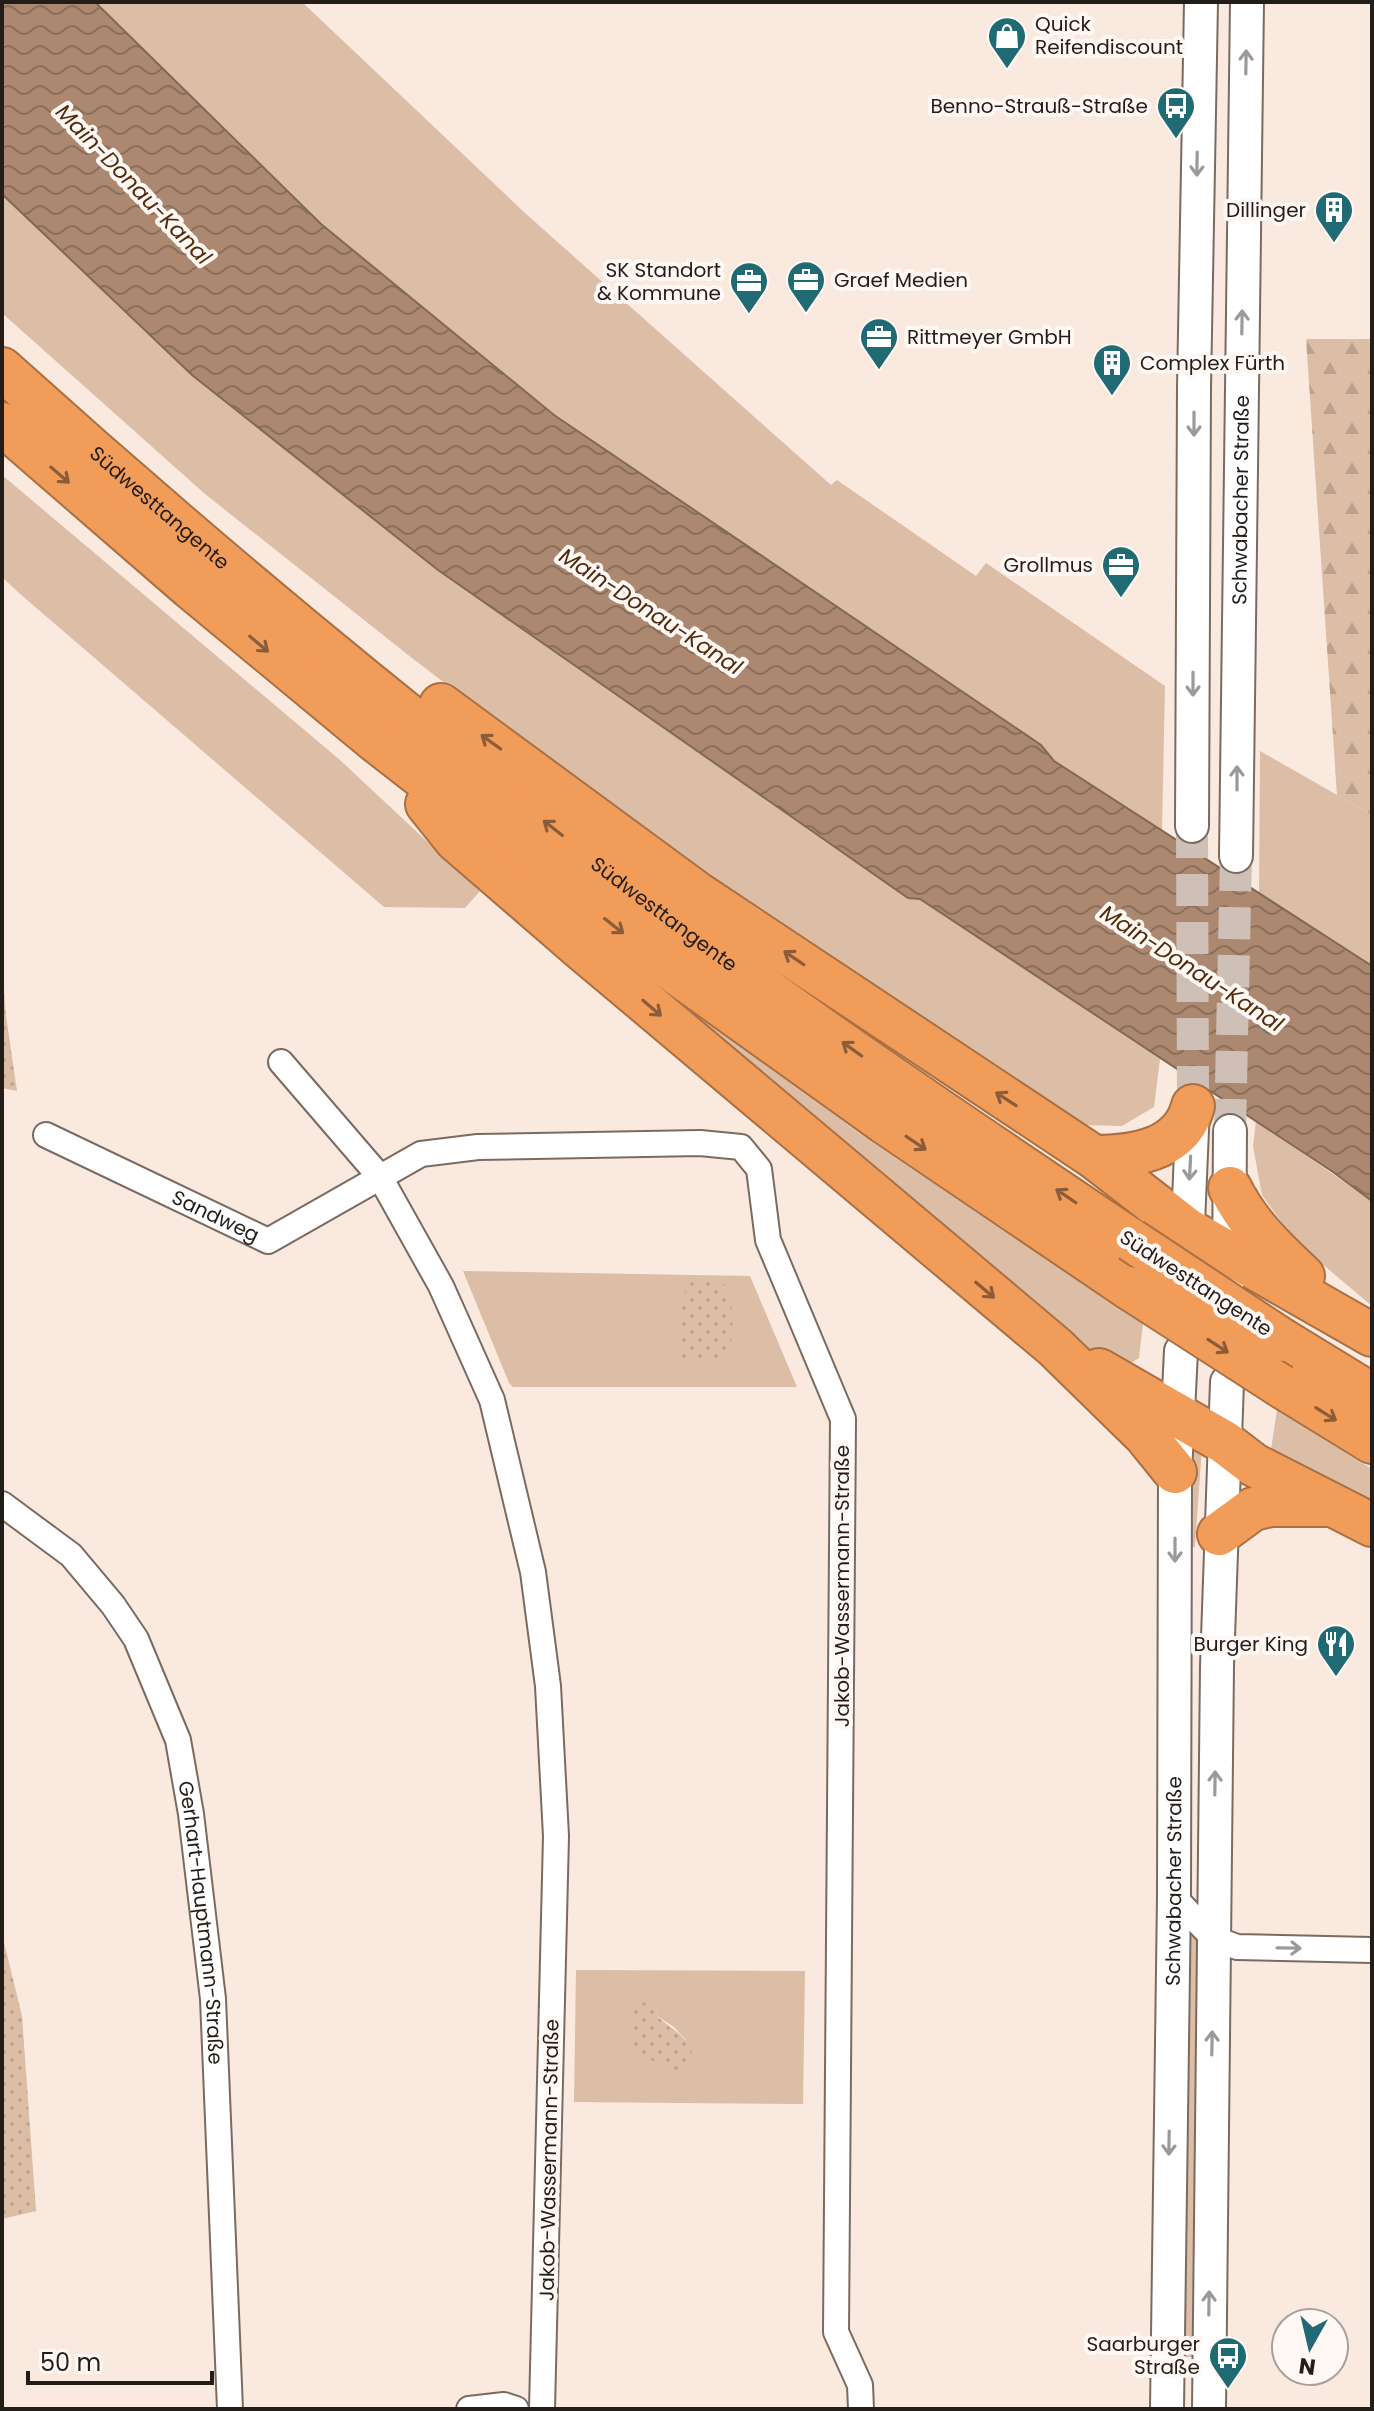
<svg xmlns="http://www.w3.org/2000/svg" width="1374" height="2411" viewBox="0 0 1374 2411" font-family="Poppins,sans-serif">
<style>
.grass{fill:#dcbda6;fill-rule:evenodd}
.forest{fill:url(#forest-firs)}
.park{fill:url(#park-dots)}
.water{fill:url(#water-waves);stroke:#826855;stroke-width:2}
.lines{fill:none;stroke-linecap:round;stroke-linejoin:round}
.secondary-tunnel{stroke:#cfc0b7;stroke-width:32;stroke-dasharray:32 16;stroke-linecap:butt}
.street-casing{stroke:#7a6b61;stroke-width:28}
.secondary-casing{stroke:#7a6b61;stroke-width:36}
.highway-casing{stroke:#a97043;stroke-width:46}
.street{stroke:#fff;stroke-width:24}
.secondary{stroke:#fff;stroke-width:32}
.highway{stroke:#f29c5a;stroke-width:42}
.highway-bridge-casing{stroke:#a97043;stroke-width:46;stroke-linecap:butt}
.highway-bridge{stroke:#f29c5a;stroke-width:42}
.oneway{stroke:#9c9998}
.oneway2{stroke:#8a5c3a}
.labels{text-anchor:middle;stroke-width:8;stroke-linejoin:round;paint-order:stroke}
.poi-label{font-size:20px;fill:#221d19;stroke:#fff8f4;text-anchor:end}
.street-label{font-size:20px;fill:#221d19;stroke:#fff8f4}
.water-label{font-size:22px;font-style:italic;fill:#502c0d;stroke:#fff8f4}
</style>
<defs>
<pattern id="forest-firs" width="22" height="20" patternUnits="userSpaceOnUse" patternTransform="scale(2)"><rect width="22" height="20" fill="#dcbda6"/><path d="M5 1l3.5 6h-7zM16 11l3.5 6h-7z" fill="#bca28e"/></pattern>
<pattern id="park-dots" width="8" height="8" patternUnits="userSpaceOnUse" patternTransform="scale(2)"><rect width="8" height="8" fill="#dcbda6"/><path d="M2 2h.1M6 6h.1" fill="none" stroke="#bca28e" stroke-width="1.8" stroke-linecap="round"/></pattern>
<pattern id="water-waves" width="16" height="10" patternUnits="userSpaceOnUse" patternTransform="scale(2)"><rect width="16" height="10" fill="#ab886f"/><path d="M0 5q4-4 8 0t8 0" fill="none" stroke="#8b6f5a"/></pattern>
</defs>
<rect width="100%" height="100%" fill="#fae9de"/>
<!-- grass -->
<g class="grass">
<path d="M95 2H302L526 214 831 485 837 480 976 576 986 563 1165 686 1162 831 1054 761 1041 745 554 415 321 224Z"/>
<path d="M2 194 192 375 438 570 908 898 920 899 1160 1059 1154 1107 1122 1126 1085 1125 1051 1110 575 783 412 658 205 494 2 313Z"/>
<path d="M2 475 340 760 480 891 465 908 384 907 19 593 2 577Z"/>
<path d="M1260 751 1372 815V966L1259 893Z"/>
<path d="M550 899 724 1035 859 1133 1143 1324 1139 1358 1128 1365 1109 1360 1086 1348Z"/>
<path d="M1256 1121 1372 1201V1306L1295 1241 1262 1195 1253 1146Z"/>
<path d="M463 1271 750 1276 797 1387H513L509 1383Z"/>
<path d="M1277 1410 1372 1469V1505L1270 1456Z"/>
<path d="M1188 1443 1202 1446 1195 1547H1188Z"/>
<path d="M1183 1923 1198 1939 1199 1945 1194 2357H1178Z"/>
<path d="M576 1970 805 1971 803 2104 574 2102ZM655 2005 657 2016 674 2027 686 2040 673 2071C643 2054 632 2047 633 2010Z"/>
</g>
<!-- forest -->
<path class="forest" d="M1306 339H1372V815L1337 795Z"/>
<!-- park -->
<g class="park">
<path d="M2 964 6 1016 17 1091 2 1088Z"/>
<path d="M699 1278H714L727 1287C735 1311 734 1335 727 1359L683 1360 680 1356 682 1300 688 1285Z"/>
<path d="M2 1934 22 2016 36 2211 2 2219Z"/>
<path d="M641 2002 655 2004 657 2016C674 2032 687 2033 694 2059 684 2088 645 2058 633 2044V2010Z"/>
</g>
<!-- water -->
<path class="water" d="M2 2H95L321 224 554 415 1041 745 1054 761 1372 966V1201L1333 1172 920 899 908 898 438 570 192 375 2 194Z"/>
<g class="lines">
<!-- secondary-tunnel -->
<g class="secondary-tunnel">
<path d="M1192 826 1193 1106"/>
<path d="M1230 1131 1236 856"/>
</g>
<defs>
<g id="street">
<path d="M281 1062 380 1177 441 1286 492 1400 533 1572 548 1686 556 1836 542 2409"/>
<path id="s1" d="M46 1135 268 1241 421 1154 478 1147 700 1143 741 1147 759 1169 768 1240 843 1419 836 2332 860 2385 861 2409"/>
<path id="s2" d="M2 1504 71 1555 113 1605 136 1639 178 1740 191 1814 213 1999 230 2409"/>
<path d="M1174 1897 1213 1938 1237 1947 1372 1950"/>
<path d="M469 2409 504 2405 516 2409"/>
</g>
<g id="secondary">
<path d="M1192 826 1194 388 1201 2"/>
<path id="s3" d="M1236 856 1247 2"/>
<path d="M1187 1247 1193 1106"/>
<path d="M1229 1279 1230 1131"/>
<path id="s4" d="M1167 2409 1174 1897 1175 1472 1181 1351"/>
<path d="M1209 2409 1217 1666 1227 1382"/>
</g>
<g id="highway">
<path id="s5" d="M2 369C218 564 444 750 678 925 825 1035 978 1137 1131 1240"/>
<path d="M2 424 190 587 376 741 647 952 884 1122 1129 1288"/>
<path d="M441 705 698 894 1094 1157 1188 1230 1372 1335"/>
<path d="M427 804 456 840 582 949 1055 1347 1145 1435 1175 1472"/>
<path d="M1094 1157C1134 1157 1182 1150 1193 1106"/>
<path d="M1230 1188C1248 1224 1274 1249 1303 1276"/>
<path d="M1282 1340 1372 1395"/>
<path d="M1099 1370 1224 1442 1254 1465 1372 1525"/>
<path d="M1281 1386 1372 1442"/>
<path d="M1219 1534 1253 1509 1271 1505H1326"/>
</g>
</defs>
<!-- street casing -->
<use href="#street" class="street-casing"/>
<!-- secondary casing -->
<use href="#secondary" class="secondary-casing"/>
<!-- highway casing -->
<use href="#highway" class="highway-casing"/>
<!-- street -->
<use href="#street" class="street"/>
<!-- secondary -->
<use href="#secondary" class="secondary"/>
<!-- highway -->
<use href="#highway" class="highway"/>
<defs>
<g id="highway-bridge">
<path d="M1131 1240 1282 1340"/>
<path d="M1129 1288 1281 1386"/>
</g>
</defs>
<!-- highway-bridge casing -->
<use href="#highway-bridge" class="highway-bridge-casing"/>
<!-- highway-bridge -->
<use href="#highway-bridge" class="highway-bridge"/>
</g>
<!-- one-way arrows -->
<defs><path id="oneway-shaft" d="M-6 0H5M1.5-3L5.5 0L1.5 3" fill="none" stroke-width="1.6" stroke-linecap="round" stroke-linejoin="round" transform="scale(2)"/></defs>
<g class="oneway">
<use href="#oneway-shaft" transform="translate(1246 62) rotate(-89)"/>
<use href="#oneway-shaft" transform="translate(1197 164) rotate(91)"/>
<use href="#oneway-shaft" transform="translate(1242 322) rotate(-89)"/>
<use href="#oneway-shaft" transform="translate(1194 424) rotate(90)"/>
<use href="#oneway-shaft" transform="translate(1193 684) rotate(90)"/>
<use href="#oneway-shaft" transform="translate(1237 778) rotate(-90)"/>
<use href="#oneway-shaft" transform="translate(1190 1168) rotate(93)"/>
<use href="#oneway-shaft" transform="translate(1175 1550) rotate(90)"/>
<use href="#oneway-shaft" transform="translate(1215 1783) rotate(-89)"/>
<use href="#oneway-shaft" transform="translate(1289 1948) rotate(1)"/>
<use href="#oneway-shaft" transform="translate(1212 2043) rotate(-89)"/>
<use href="#oneway-shaft" transform="translate(1169 2143) rotate(91)"/>
<use href="#oneway-shaft" transform="translate(1209 2303) rotate(-89)"/>
</g>
<g class="oneway2">
<use href="#oneway-shaft" transform="translate(60 475) rotate(41)"/>
<use href="#oneway-shaft" transform="translate(259 644) rotate(40)"/>
<use href="#oneway-shaft" transform="translate(491 742) rotate(-144)"/>
<use href="#oneway-shaft" transform="translate(553 828) rotate(-142)"/>
<use href="#oneway-shaft" transform="translate(614 926) rotate(38)"/>
<use href="#oneway-shaft" transform="translate(794 958) rotate(-146)"/>
<use href="#oneway-shaft" transform="translate(652 1008) rotate(40)"/>
<use href="#oneway-shaft" transform="translate(852 1049) rotate(-144)"/>
<use href="#oneway-shaft" transform="translate(1006 1099) rotate(-147)"/>
<use href="#oneway-shaft" transform="translate(916 1143) rotate(34)"/>
<use href="#oneway-shaft" transform="translate(1066 1196) rotate(-146)"/>
<use href="#oneway-shaft" transform="translate(985 1290) rotate(40)"/>
<use href="#oneway-shaft" transform="translate(1218 1346) rotate(33)"/>
<use href="#oneway-shaft" transform="translate(1326 1414) rotate(32)"/>
</g>
<!-- icons -->
<defs>
<symbol id="shop-pin" viewBox="-11 -11 22 30"><path d="M0 17L-7.5 6A9.5 9.5 0 1 1 7.5 6Z" fill="#1f6a73" stroke="#fff8f4"/><path d="M-5-2.5h2.3a2.7 3.5 0 0 1 5.4 0H5L5.5 6h-11ZM-1.5-2.5h3a1.5 2.3 0 0 0-3 0Z" fill="#fff"/></symbol>
<symbol id="bus-pin" viewBox="-11 -11 22 30"><path d="M0 17L-7.5 6A9.5 9.5 0 1 1 7.5 6Z" fill="#1f6a73" stroke="#fff8f4"/><path d="M-5-6H5V4H4V6H2V4H-2V6H-4V4H-5ZM-3.5-4V0h7V-4ZM-3.5 1.2v1.5H-2V1.2ZM2 1.2v1.5H3.5V1.2Z" fill="#fff"/></symbol>
<symbol id="building-pin" viewBox="-11 -11 22 30"><path d="M0 17L-7.5 6A9.5 9.5 0 1 1 7.5 6Z" fill="#1f6a73" stroke="#fff8f4"/><path d="M-4-6H4V6H1V3H-1V6H-4ZM-2.5-4.3h1.7v1.8h-1.7ZM.8-4.3h1.7v1.8H.8ZM-2.5-1h1.7V.8h-1.7ZM.8-1h1.7V.8H.8Z" fill="#fff"/></symbol>
<symbol id="office-pin" viewBox="-11 -11 22 30"><path d="M0 17L-7.5 6A9.5 9.5 0 1 1 7.5 6Z" fill="#1f6a73" stroke="#fff8f4"/><path d="M-6-3h4V-5.5h4V-3h4V5H-6ZM-1-4.5V-3h2v-1.5ZM-6 0V1H6V0Z" fill="#fff"/></symbol>
<symbol id="restaurant-pin" viewBox="-11 -11 22 30"><path d="M0 17L-7.5 6A9.5 9.5 0 1 1 7.5 6Z" fill="#1f6a73" stroke="#fff8f4"/><path d="M-5-6h1v4h1v-4h1v4h1v-4h1v5L-1.5 .5V6h-2V.5L-5-1ZM5-6V6H3V1.5H1.5Q1.5-4 5-6Z" fill="#fff"/></symbol>
</defs>
<g fill-rule="evenodd">
<use href="#shop-pin" x="985" y="14" width="44" height="60"/>
<use href="#bus-pin" x="1154" y="84" width="44" height="60"/>
<use href="#building-pin" x="1312" y="188" width="44" height="60"/>
<use href="#office-pin" x="784" y="258" width="44" height="60"/>
<use href="#office-pin" x="727" y="259" width="44" height="60"/>
<use href="#office-pin" x="857" y="315" width="44" height="60"/>
<use href="#building-pin" x="1090" y="341" width="44" height="60"/>
<use href="#office-pin" x="1099" y="543" width="44" height="60"/>
<use href="#restaurant-pin" x="1314" y="1622" width="44" height="60"/>
<use href="#bus-pin" x="1206" y="2334" width="44" height="60"/>
</g>
<g class="labels">
<!-- poi labels -->
<g class="poi-label">
<text x="1035" y="31" text-anchor="start">Quick<tspan x="1035" dy="23">Reifendiscount</tspan></text>
<text x="1148" y="113">Benno-Strauß-Straße</text>
<text x="1306" y="217">Dillinger</text>
<text x="721" y="277">SK Standort<tspan x="721" dy="23">&amp; Kommune</tspan></text>
<text x="834" y="287" text-anchor="start">Graef Medien</text>
<text x="907" y="344" text-anchor="start">Rittmeyer GmbH</text>
<text x="1140" y="370" text-anchor="start">Complex Fürth</text>
<text x="1093" y="572">Grollmus</text>
<text x="1308" y="1651">Burger King</text>
<text x="1200" y="2351">Saarburger<tspan x="1200" dy="23">Straße</tspan></text>
</g>
<!-- street labels -->
<g class="street-label">
<text dy="7" stroke="none"><textPath href="#s3" startOffset="356">Schwabacher Straße</textPath></text>
<text dy="7" stroke="none"><textPath href="#s5" startOffset="210">Südwesttangente</textPath></text>
<text dy="7" stroke="none"><textPath href="#s5" startOffset="858">Südwesttangente</textPath></text>
<text dy="7" stroke="none"><textPath href="#s1" startOffset="188">Sandweg</textPath></text>
<text transform="translate(1196 1283) rotate(33)" y="7">Südwesttangente</text>
<text transform="translate(842 1586) rotate(-90)" y="7">Jakob-Wassermann-Straße</text>
<text dy="7" stroke="none"><textPath href="#s4" startOffset="528">Schwabacher Straße</textPath></text>
<text dy="7" stroke="none"><textPath href="#s2" startOffset="486">Gerhart-Hauptmann-Straße</textPath></text>
<text transform="translate(549 2160) rotate(-89)" y="7">Jakob-Wassermann-Straße</text>
</g>
<!-- water labels -->
<g class="water-label">
<text transform="translate(134 184) rotate(46)" y="8">Main-Donau-Kanal</text>
<text transform="translate(651 611) rotate(33)" y="8">Main-Donau-Kanal</text>
<text transform="translate(1192 968) rotate(33)" y="8">Main-Donau-Kanal</text>
</g>
</g>
<!-- border -->
<rect width="1374" height="2411" fill="none" stroke="#221d19" stroke-width="8"/>
<!-- north arrow -->
<g transform="translate(1310 2347) rotate(188)"><circle r="38" fill="#fff8f4" stroke="#a7a09c" stroke-width="2"/>
<path d="M0-6L14 30L0 20L-14 30Z" fill="#1f6a73"/>
<text y="-12" font-size="22" font-weight="bold" text-anchor="middle" fill="#221d19">N</text>
</g>
<!-- scale -->
<path d="M28 2371v12h184v-12" fill="none" stroke="#221d19" stroke-width="4"/>
<text x="40" y="2371" font-size="24" fill="#221d19" stroke="#fff8f4" stroke-width="6" paint-order="stroke">50 m</text>
</svg>
